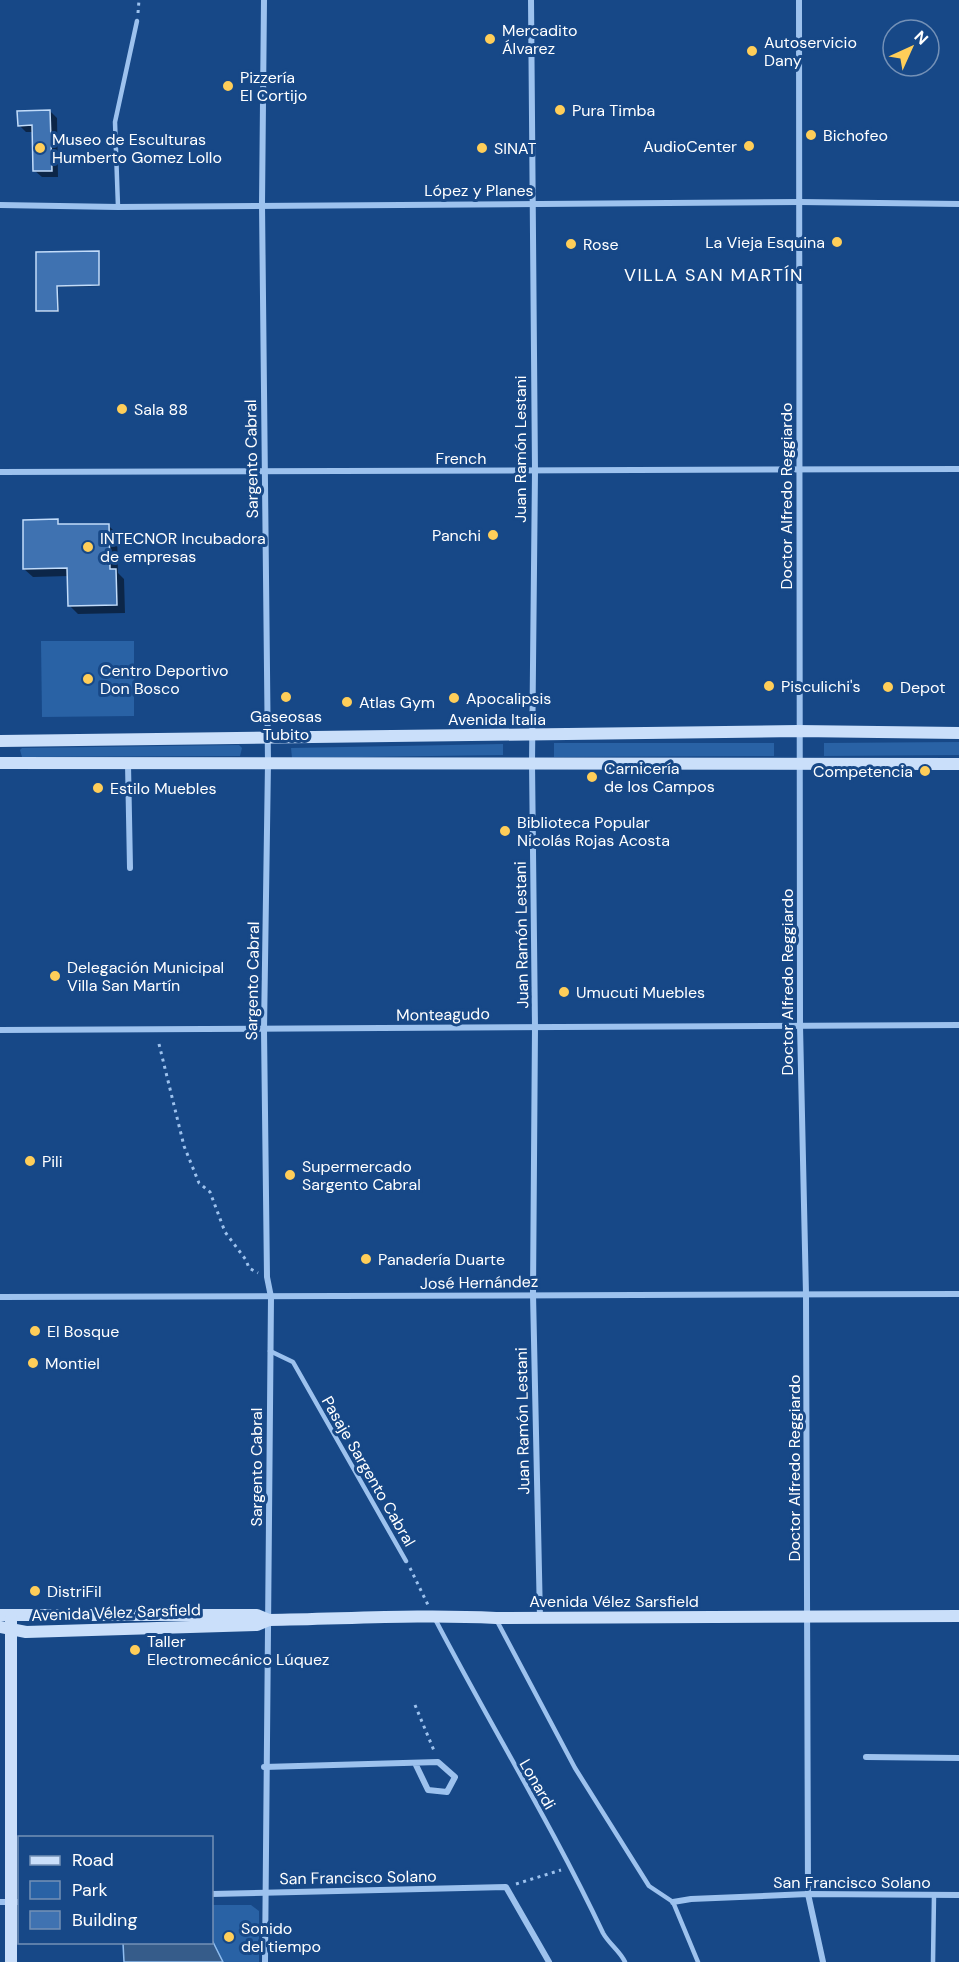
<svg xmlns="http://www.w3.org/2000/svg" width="959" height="1962" viewBox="0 0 959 1962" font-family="'DM Sans',sans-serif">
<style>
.green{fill:#2962a5}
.water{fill:#365c8a;stroke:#8fbdf0;stroke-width:1.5}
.shadow{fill:#0007}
.building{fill:#3f72b1;stroke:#c2dcfa;stroke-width:1.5}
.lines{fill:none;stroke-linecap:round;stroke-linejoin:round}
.path{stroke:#9dc2ee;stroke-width:3;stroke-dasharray:3 4.5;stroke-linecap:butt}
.lane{stroke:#9dc2ee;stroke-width:4.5}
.street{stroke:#9dc2ee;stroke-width:6}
.secondary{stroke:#cadffa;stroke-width:12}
.poi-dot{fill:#ffce59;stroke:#174887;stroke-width:2}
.labels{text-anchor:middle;stroke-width:6;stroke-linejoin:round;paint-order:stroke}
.poi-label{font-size:16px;fill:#fff;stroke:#174887;text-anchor:start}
.street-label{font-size:16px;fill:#fff;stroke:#174887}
.neighbourhood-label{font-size:18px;letter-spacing:1.5px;fill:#fff;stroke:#174887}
</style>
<rect width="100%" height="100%" fill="#174887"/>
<!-- green -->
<g class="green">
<path d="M41 641H134V716L42 717Z"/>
<path d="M959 742V755L824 756V743Z"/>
<path d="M554 743H774V756L554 757Z"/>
<path d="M503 744V755L292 758 291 748Z"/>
<path d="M239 745 242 748 240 756 22 757 20 750 22 748Z"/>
<path d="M212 1905H251L259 1911V1962H223L212 1940Z"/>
</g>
<!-- water -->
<path class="water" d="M212 1940 223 1962H124L123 1943 212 1942Z"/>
<!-- shadow -->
<g class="shadow">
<path d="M50 111 57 118 58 177H42L35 171 34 132H26L19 125Z"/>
<path d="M37 253H98L100 286 58 287 59 312H40Z"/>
<path d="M57 521 62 526 108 525 117 534 118 573 124 579 125 613 78 614 69 605V576L33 577 24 569Z"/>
</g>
<!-- building -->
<g class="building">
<path d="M50 110 52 171H33L32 125 18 126 17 111Z"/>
<path d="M99 251V285L57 286 58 311H36V252Z"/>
<path d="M58 519V524H109L110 569H116L117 605 68 606 67 568 23 569V520Z"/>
</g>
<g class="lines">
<!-- path -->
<g class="path">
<path d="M138 13 139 0"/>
<path d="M159 1044 184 1146 199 1183 210 1192 225 1232 246 1260 249 1268 258 1273"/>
<path d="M410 1568 428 1605"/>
<path d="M415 1705 435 1753"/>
<path d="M516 1884 561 1870"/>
</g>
<!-- lane -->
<g class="lane">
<path d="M118 207 115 122 137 21"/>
<path d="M270 1351 293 1362 406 1561"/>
<path d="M434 1617C489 1723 552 1825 603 1933 609 1944 620 1951 625 1962"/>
<path d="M497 1621 575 1768 649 1886 673 1902 698 1962"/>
<path d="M933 1962 934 1895"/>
</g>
<!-- street -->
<g class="street">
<path d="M264 0 262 204 268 763 264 1030 267 1277 271 1297 265 1962"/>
<path d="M531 0 535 471 532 763 535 1027 533 1294 540 1618"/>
<path d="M799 0 800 1026 806 1294 808 1894 823 1962"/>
<path d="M0 205 118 207 800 202 959 204"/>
<path d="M0 472 959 469"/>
<path d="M128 764 130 868"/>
<path d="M0 1030 959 1025"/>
<path d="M0 1297 959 1294"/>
<path d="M866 1757 959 1758"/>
<path d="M264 1767 438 1762 455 1777 447 1792 428 1790 415 1763"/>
<path d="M212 1894 506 1887 549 1962"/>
<path d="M0 1902H20"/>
<path d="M673 1902 691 1899 808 1894 959 1895"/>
</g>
<!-- secondary -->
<g class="secondary">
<path d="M0 741 798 731 959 733"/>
<path d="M0 763 959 764"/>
<path d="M0 1615H257L269 1620"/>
<path d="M11 1617V1962"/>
<path d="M0 1627 26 1632 257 1625 269 1620C345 1619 420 1614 496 1618L959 1616"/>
</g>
</g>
<!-- markers -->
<g class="poi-dot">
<circle cx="490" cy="39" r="6"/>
<circle cx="752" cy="51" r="6"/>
<circle cx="228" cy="86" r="6"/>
<circle cx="560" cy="110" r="6"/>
<circle cx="811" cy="135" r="6"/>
<circle cx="749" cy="146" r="6"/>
<circle cx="40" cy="148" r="6"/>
<circle cx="482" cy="148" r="6"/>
<circle cx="837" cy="242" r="6"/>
<circle cx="571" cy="244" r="6"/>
<circle cx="122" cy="409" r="6"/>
<circle cx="493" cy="535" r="6"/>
<circle cx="88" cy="547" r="6"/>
<circle cx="88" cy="679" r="6"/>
<circle cx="769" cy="686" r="6"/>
<circle cx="888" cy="687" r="6"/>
<circle cx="286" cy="697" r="6"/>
<circle cx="454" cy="698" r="6"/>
<circle cx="347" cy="702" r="6"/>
<circle cx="925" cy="771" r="6"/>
<circle cx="592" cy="777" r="6"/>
<circle cx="98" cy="788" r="6"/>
<circle cx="505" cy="831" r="6"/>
<circle cx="55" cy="976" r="6"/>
<circle cx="564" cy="992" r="6"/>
<circle cx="30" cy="1161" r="6"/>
<circle cx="290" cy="1175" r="6"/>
<circle cx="366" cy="1259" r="6"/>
<circle cx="35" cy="1331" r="6"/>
<circle cx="33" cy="1363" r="6"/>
<circle cx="35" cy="1591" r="6"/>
<circle cx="135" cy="1650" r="6"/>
<circle cx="229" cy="1937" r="6"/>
</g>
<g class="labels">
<!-- poi labels -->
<g class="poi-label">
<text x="502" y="36">Mercadito<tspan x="502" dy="18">Álvarez</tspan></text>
<text x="764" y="48">Autoservicio<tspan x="764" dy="18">Dany</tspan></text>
<text x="240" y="83">Pizzería<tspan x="240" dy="18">El Cortijo</tspan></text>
<text x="572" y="116">Pura Timba</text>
<text x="823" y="141">Bichofeo</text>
<text x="52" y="145">Museo de Esculturas<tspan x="52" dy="18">Humberto Gomez Lollo</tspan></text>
<text x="737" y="152" text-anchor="end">AudioCenter</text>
<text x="494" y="154">SINAT</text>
<text x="825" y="248" text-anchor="end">La Vieja Esquina</text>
<text x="583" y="250">Rose</text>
<text x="134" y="415">Sala 88</text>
<text x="481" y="541" text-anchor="end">Panchi</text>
<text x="100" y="544">INTECNOR Incubadora<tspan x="100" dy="18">de empresas</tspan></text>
<text x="100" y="676">Centro Deportivo<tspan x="100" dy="18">Don Bosco</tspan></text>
<text x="781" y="692">Pisculichi's</text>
<text x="900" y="693">Depot</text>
<text x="466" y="704">Apocalipsis</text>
<text x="359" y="708">Atlas Gym</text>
<text x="286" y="722" text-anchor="middle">Gaseosas<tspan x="286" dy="18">Tubito</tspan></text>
<text x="604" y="774">Carnicería<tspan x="604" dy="18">de los Campos</tspan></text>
<text x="913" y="777" text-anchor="end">Competencia</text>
<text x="110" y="794">Estilo Muebles</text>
<text x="517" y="828">Biblioteca Popular<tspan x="517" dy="18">Nicolás Rojas Acosta</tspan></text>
<text x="67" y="973">Delegación Municipal<tspan x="67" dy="18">Villa San Martín</tspan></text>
<text x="576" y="998">Umucuti Muebles</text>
<text x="42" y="1167">Pili</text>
<text x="302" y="1172">Supermercado<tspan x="302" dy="18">Sargento Cabral</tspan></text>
<text x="378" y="1265">Panadería Duarte</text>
<text x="47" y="1337">El Bosque</text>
<text x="45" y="1369">Montiel</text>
<text x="47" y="1597">DistriFil</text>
<text x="147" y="1647">Taller<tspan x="147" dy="18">Electromecánico Lúquez</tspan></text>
<text x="241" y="1934">Sonido<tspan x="241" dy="18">del tiempo</tspan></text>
</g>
<!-- street labels -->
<g class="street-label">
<text x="479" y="196">López y Planes</text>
<text transform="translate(520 449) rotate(-90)" y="6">Juan Ramón Lestani</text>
<text x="461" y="464">French</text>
<text transform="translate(251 459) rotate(-91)" y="6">Sargento Cabral</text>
<text transform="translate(786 496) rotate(-90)" y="6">Doctor Alfredo Reggiardo</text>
<text x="497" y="725">Avenida Italia</text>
<text transform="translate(521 935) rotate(-91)" y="6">Juan Ramón Lestani</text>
<text transform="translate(252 981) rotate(-89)" y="6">Sargento Cabral</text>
<text transform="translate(787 982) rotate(-90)" y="6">Doctor Alfredo Reggiardo</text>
<text transform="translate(443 1014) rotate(-1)" y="6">Monteagudo</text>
<text transform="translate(479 1282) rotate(-1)" y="6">José Hernández</text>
<text transform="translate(522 1421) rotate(-91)" y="6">Juan Ramón Lestani</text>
<text transform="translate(256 1467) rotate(-90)" y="6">Sargento Cabral</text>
<text transform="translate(794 1468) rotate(-90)" y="6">Doctor Alfredo Reggiardo</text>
<text transform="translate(369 1471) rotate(60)" y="6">Pasaje Sargento Cabral</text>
<text x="614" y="1607">Avenida Vélez Sarsfield</text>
<text transform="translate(116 1612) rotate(-2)" y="6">Avenida Vélez Sarsfield</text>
<text transform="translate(538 1784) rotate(60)" y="6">Lonardi</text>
<text transform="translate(358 1877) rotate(-1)" y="6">San Francisco Solano</text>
<text x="852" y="1888">San Francisco Solano</text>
</g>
<!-- neighbourhood labels -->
<g class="neighbourhood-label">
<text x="714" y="281">VILLA SAN MARTÍN</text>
</g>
</g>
<!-- legend -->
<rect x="18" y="1836" width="195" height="108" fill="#174887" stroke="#7491b7" stroke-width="1.5"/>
<rect x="30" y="1856" width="30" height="9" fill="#cadffa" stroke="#7491b7" stroke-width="1.5"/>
<text x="72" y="1866" font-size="18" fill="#ffffff">Road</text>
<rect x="30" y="1881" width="30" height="18" fill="#2962a5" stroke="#7491b7" stroke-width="1.5"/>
<text x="72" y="1896" font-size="18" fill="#ffffff">Park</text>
<rect x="30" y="1911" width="30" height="18" fill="#3f72b1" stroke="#7491b7" stroke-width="1.5"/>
<text x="72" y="1926" font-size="18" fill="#ffffff">Building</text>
<!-- north arrow -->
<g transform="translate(911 48) rotate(45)"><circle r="28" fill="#174887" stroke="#7491b7" stroke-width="1.5"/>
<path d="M0-4.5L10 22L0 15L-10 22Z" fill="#ffce59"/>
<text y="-9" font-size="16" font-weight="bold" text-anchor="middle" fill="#ffffff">N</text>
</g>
</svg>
